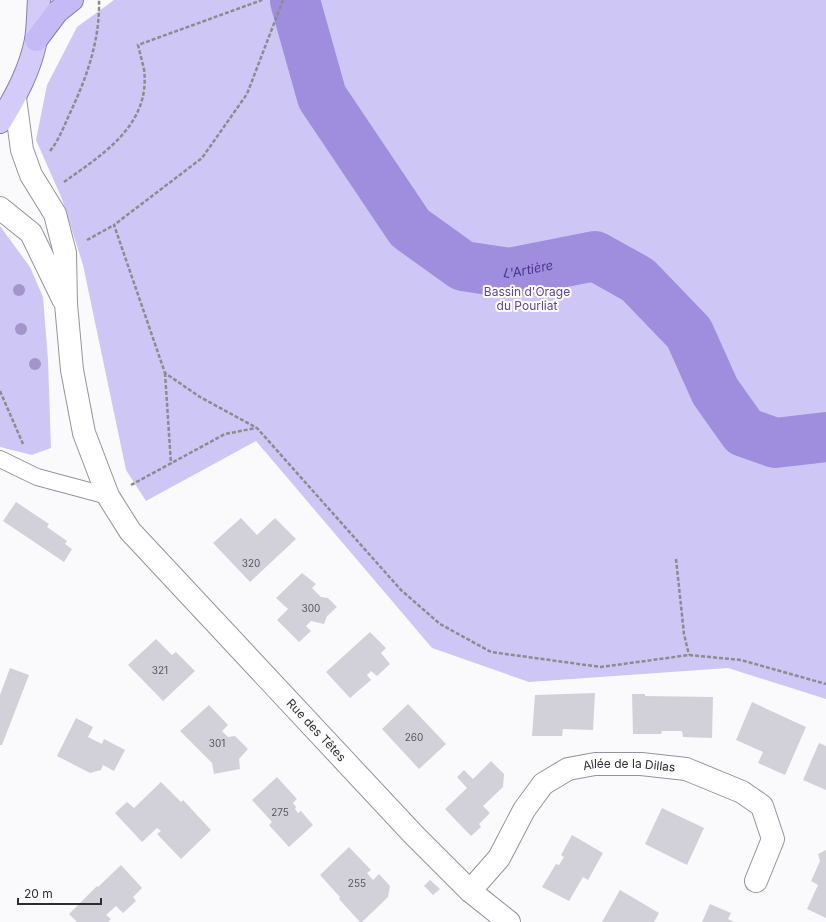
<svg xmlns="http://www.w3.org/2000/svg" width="826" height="922" viewBox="0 0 826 922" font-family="Inter,sans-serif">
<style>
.green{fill:#cec7f6}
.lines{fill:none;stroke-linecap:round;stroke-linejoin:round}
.river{stroke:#9e8edd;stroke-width:50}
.building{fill:#d2d1da}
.service-casing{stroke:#94939c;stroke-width:18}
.minor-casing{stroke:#94939c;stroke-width:24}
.primary-casing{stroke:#877eaf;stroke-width:24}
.trunk-casing{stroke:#877eaf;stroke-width:24}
.path{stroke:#8c8c8f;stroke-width:2.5;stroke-dasharray:4 2;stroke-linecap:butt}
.service{stroke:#fff;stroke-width:16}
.minor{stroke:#fff;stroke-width:22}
.primary{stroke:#d4cbf8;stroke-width:22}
.trunk{stroke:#c6baf6;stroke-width:22}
.tree{fill:#a395c9}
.labels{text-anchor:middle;stroke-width:4;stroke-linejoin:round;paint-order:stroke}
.number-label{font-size:10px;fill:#56565a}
.park-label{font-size:12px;fill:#5c429f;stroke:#fff}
.street-label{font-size:12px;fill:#2d2d30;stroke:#fff}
.water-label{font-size:13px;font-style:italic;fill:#4f3490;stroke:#fff}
</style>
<rect width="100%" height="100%" fill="#fafafd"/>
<!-- green -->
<g class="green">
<path d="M114 0H826V699L728 668 529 682 432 648 256 441 146 501 126 470 83 265 62 199 36 140 47 85 77 27Z"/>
<path d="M0 226 30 267 43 297 48 360 51 448 32 455 0 447Z"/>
</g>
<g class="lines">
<!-- river -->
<path class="river" id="s1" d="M295 1 322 97 410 228 463 266 509 273 595 256 638 280 689 333 715 391 744 432 775 443 826 437"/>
</g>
<!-- building -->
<g class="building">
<path d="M16 502 49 524 47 527 67 541 65 544 72 549 64 562 3 521Z"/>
<path d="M241 518 257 535 275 518 296 539 250 582 213 543Z"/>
<path d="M302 573 316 584 312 588 321 597 328 598 337 607 327 616 324 624 311 621 306 626 311 631 299 642 277 620 288 609 276 598Z"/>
<path d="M370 632 386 648 381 653 390 664 377 676 371 671 367 675 371 680 350 698 326 672Z"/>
<path d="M156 639 172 655 176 652 195 671 163 701 128 665Z"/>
<path d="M10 668 29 675 2 745H0V695Z"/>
<path d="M595 693 593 730 563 729 562 736H532L535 695Z"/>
<path d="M632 694H645V696L713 697 712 738 683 737 682 731H662L661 734H633Z"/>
<path d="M752 702 806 727 785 775 758 763 763 752 736 740Z"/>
<path d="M408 704 446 744 419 769 382 729Z"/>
<path d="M209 705 228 725 222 731 228 737 235 736 248 749 239 759 240 769 214 774 212 763 180 731Z"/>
<path d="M76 718 93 727 88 737 102 744 104 739 125 750 114 771 103 765 101 770 90 773 57 756Z"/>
<path d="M819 743 826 746V790L803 780Z"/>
<path d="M491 761 504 774 503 787 483 806 490 813 479 824 481 827 471 836 445 809 467 788 457 777 464 770 473 779Z"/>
<path d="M277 777 297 799 293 803 296 807 295 809 298 813 301 811 313 825 289 847 269 825 272 822 252 800Z"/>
<path d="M161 782 181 802 183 800 211 830 181 859 157 834 161 831 157 828 142 842 115 813 127 802 134 808Z"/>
<path d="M662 808 704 828 687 865 645 844Z"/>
<path d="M572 835 603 853 588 880 583 877 569 901 542 887 556 864 559 865 564 857 561 855Z"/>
<path d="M349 847 371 870 367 873 373 880 379 874 390 886 388 897 362 922H360L339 899 340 897 320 875Z"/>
<path d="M826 850V918L807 909 818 885 811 881 820 861 818 854Z"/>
<path d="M121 865 142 888 133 897 136 901 123 913 116 906 106 915 111 919 108 922H77L69 914 97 886 98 887Z"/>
<path d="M430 880 440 889 433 895 424 886Z"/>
<path d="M620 890 659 913 654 922H602Z"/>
<path d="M710 904 731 913 728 919 734 922H702Z"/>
</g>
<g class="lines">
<defs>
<path id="service" d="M0 459 37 477 108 496"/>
<g id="minor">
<path id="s2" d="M15 98 22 150 31 175 55 214 65 253 66 304 72 370 84 433 108 496 130 531 413 834 470 891 509 922"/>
<path d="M0 208 31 233 63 299"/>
<path id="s3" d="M470 891 499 858 524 810 543 784 568 769 595 764H641L686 769 742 792 762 806 773 839 756 881"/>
</g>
<path id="primary" d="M0 122C16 96 30 70 36 40 38 27 38 13 39 0"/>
<path id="trunk" d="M36 40 57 12 72 0"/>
</defs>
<!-- service casing -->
<use href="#service" class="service-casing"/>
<!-- minor casing -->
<use href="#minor" class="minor-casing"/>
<!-- primary casing -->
<use href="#primary" class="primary-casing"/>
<!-- trunk casing -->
<use href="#trunk" class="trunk-casing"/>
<!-- path -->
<g class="path">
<path d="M283 0 247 94 202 158 114 225 165 373 200 397 257 428 401 590 440 624 491 652 601 667 689 655 741 660 826 684"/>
<path d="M50 151C59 140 64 126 70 113 87 77 100 40 99 0"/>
<path d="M64 182C103 154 151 125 144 69 142 61 140 53 138 45L262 0"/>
<path d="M87 240 114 225"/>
<path d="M165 373 171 464"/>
<path d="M0 391 23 444"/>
<path d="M131 485 225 434 256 428"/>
<path d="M676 559 684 634 689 655"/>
</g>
<!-- service -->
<use href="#service" class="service"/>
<!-- minor -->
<use href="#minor" class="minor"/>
<!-- primary -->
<use href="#primary" class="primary"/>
<!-- trunk -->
<use href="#trunk" class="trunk"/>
</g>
<!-- trees -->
<g class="tree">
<circle cx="19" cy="290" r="6"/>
<circle cx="21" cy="329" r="6"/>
<circle cx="35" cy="364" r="6"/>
</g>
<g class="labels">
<!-- number labels -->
<g class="number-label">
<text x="251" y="567">320</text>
<text x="311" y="612">300</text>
<text x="160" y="674">321</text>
<text x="414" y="741">260</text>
<text x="217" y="747">301</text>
<text x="280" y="816">275</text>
<text x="357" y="887">255</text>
</g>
<!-- park labels -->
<g class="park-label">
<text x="527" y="296">Bassin d'Orage<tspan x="527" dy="14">du Pourliat</tspan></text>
</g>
<!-- street labels -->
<g class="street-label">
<text dy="4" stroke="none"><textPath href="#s2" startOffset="728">Rue des Têtes</textPath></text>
<text dy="4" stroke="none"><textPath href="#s3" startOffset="221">Allée de la Dillas</textPath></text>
</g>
<!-- water labels -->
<g class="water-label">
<text dy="5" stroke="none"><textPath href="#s1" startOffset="389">L'Artière</textPath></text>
</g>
</g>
<!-- scale -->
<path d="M18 898v6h83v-6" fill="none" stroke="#2d2d30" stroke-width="2"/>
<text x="24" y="898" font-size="12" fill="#2d2d30" stroke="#ffffff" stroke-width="3" paint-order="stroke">20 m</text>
</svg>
